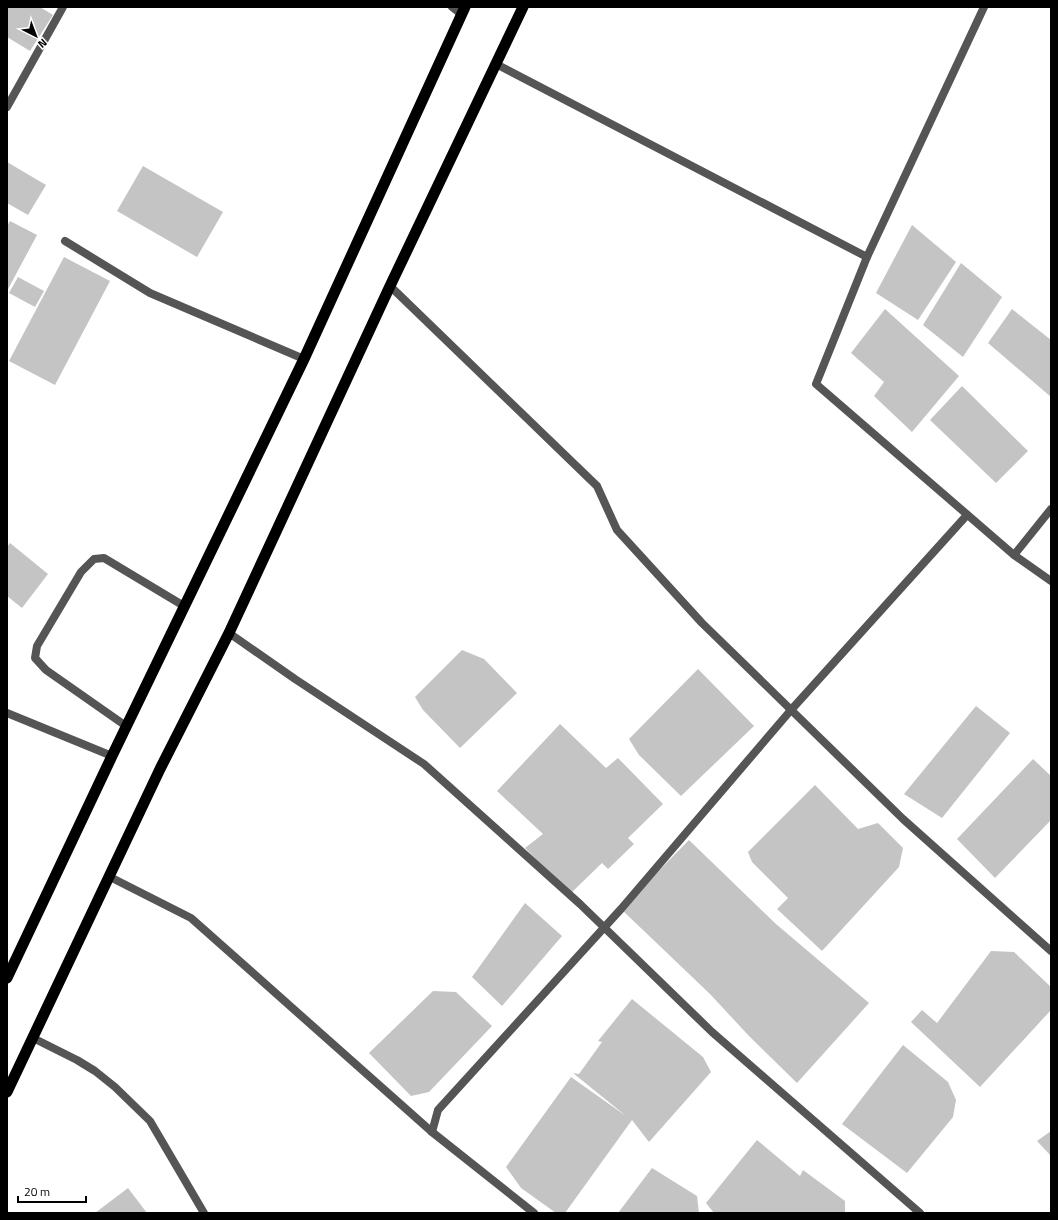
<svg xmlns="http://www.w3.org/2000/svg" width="1058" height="1220" viewBox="0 0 1058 1220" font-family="'Titillium Web',sans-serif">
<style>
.building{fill:#c4c4c4}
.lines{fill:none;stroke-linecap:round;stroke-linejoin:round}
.service{stroke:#555;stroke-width:8}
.minor{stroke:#555;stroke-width:8}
.trunk{stroke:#000;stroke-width:11}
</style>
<rect width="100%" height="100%" fill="#fff"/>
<!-- building -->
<g class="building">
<path d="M7 7H40L53 15 30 51 7 37Z"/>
<path d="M7 162 46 185 28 215 7 203Z"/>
<path d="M143 166 223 212 197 257 117 211Z"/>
<path d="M10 221 37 235 7 291V226Z"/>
<path d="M912 225 956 262 918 320 876 293Z"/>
<path d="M64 257 110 281 55 385 9 361Z"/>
<path d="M961 263 1002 297 963 357 923 325Z"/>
<path d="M18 277 44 291 35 307 9 293Z"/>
<path d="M885 309 959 376 912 432 874 396 884 382 851 353Z"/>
<path d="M1012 309 1051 340V397L988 343Z"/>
<path d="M962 386 1028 451 996 483 930 420Z"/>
<path d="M10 543 48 574 22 608 7 596V547Z"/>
<path d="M462 650 484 659 517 693 460 748 423 710 415 697Z"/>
<path d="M698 669 754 726 681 796 639 755 629 739Z"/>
<path d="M976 706 1010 733 942 818 904 794Z"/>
<path d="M560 724 606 768 618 758 663 804 628 838 634 844 608 869 602 863 570 894 525 848 543 834 497 791Z"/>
<path d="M1033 759 1051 776V820L995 878 957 839Z"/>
<path d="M815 785 858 829 878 823 903 848 899 867 822 951 777 909 788 898 752 862 748 852Z"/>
<path d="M689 840 776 924 869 1003 797 1083 749 1036 710 994 621 909Z"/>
<path d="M525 903 562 936 502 1006 472 977Z"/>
<path d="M991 951 1014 952 1051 987V1010L980 1087 911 1022 922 1010 937 1023Z"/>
<path d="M433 991 456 992 492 1026 429 1092 411 1096 369 1053Z"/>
<path d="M632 999 703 1057 711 1072 649 1142 632 1120 565 1213H556L521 1188 506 1167 571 1077 626 1116 573 1073 579 1074 602 1042 598 1041Z"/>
<path d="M903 1045 948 1082 956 1100 953 1117 907 1173 842 1124Z"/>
<path d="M1051 1131V1156L1037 1141Z"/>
<path d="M757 1140 800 1176 803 1170 845 1201V1213H714L706 1203Z"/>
<path d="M652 1168 697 1196 699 1213H618Z"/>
<path d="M128 1188 147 1213H95Z"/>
</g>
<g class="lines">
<!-- service -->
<path class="service" d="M126 726 46 670 35 658 37 646 81 572 94 559 104 558 184 606"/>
<!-- minor -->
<g class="minor">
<path d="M452 7 462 15"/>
<path d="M984 7 867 257 816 384 1014 555 1051 581"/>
<path d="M496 64 867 257"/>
<path d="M7 107 63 7"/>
<path d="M65 241 150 293 304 359"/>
<path d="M390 286 597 486 617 530 702 623 903 819 1051 951"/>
<path d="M1014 555 1051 509"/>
<path d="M229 633 295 679 424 764 580 904 712 1032 920 1213"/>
<path d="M7 713 112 756"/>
<path d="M110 877 191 918 432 1132 534 1213"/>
<path d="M33 1038 77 1060 95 1071 115 1087 150 1121 204 1213"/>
<path d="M432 1132 438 1110 621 909 791 710 967 515"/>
</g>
<!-- trunk -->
<g class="trunk">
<path d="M7 978 112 756 304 359 465 7"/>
<path d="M7 1092 160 769 229 633 390 286 523 7"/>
</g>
</g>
<!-- border -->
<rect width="1058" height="1220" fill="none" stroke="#000000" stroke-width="16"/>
<!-- north arrow -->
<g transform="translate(36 36) rotate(138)" stroke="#ffffff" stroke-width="3" paint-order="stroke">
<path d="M0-3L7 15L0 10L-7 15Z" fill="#000000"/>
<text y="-6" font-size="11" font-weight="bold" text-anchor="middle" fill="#000000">N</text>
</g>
<!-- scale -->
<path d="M18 1196v6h68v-6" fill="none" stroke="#000000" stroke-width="2"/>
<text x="24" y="1196" font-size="12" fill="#000000" stroke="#ffffff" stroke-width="3" paint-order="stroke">20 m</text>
</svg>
